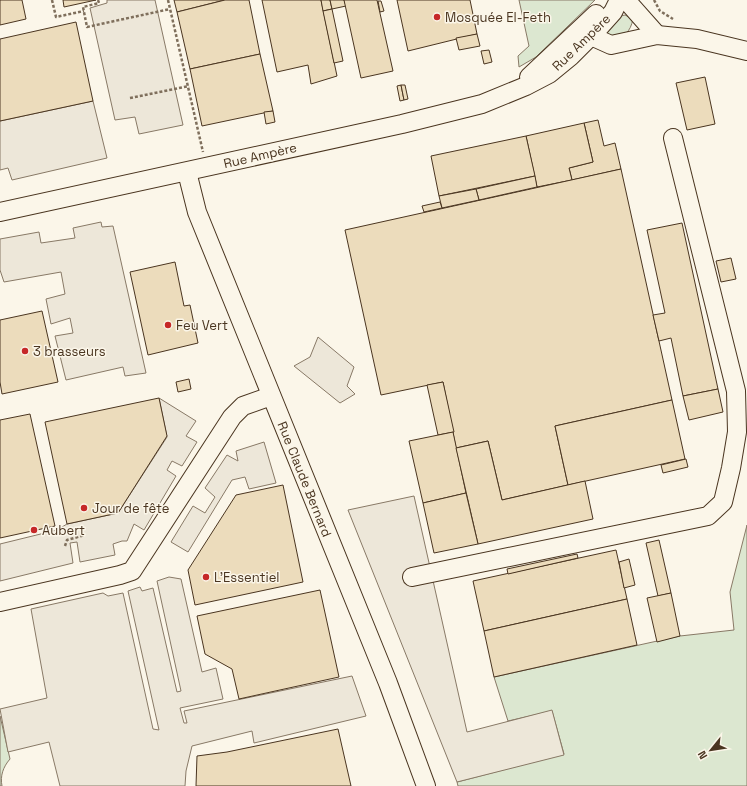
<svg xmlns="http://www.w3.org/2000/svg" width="747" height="786" viewBox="0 0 747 786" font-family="'Space Grotesk',sans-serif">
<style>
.green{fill:#dce7d0;stroke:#887966}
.parking{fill:#ede7d9;stroke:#887966}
.building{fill:#ecdcbc;stroke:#4a3520}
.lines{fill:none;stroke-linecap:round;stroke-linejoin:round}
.minor-casing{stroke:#4a3520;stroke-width:20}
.path{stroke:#7f6f5c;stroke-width:2.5;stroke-dasharray:3 2;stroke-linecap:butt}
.minor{stroke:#fbf6e9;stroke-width:18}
.poi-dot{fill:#c62828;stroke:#fbf6e9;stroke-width:1.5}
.labels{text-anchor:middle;stroke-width:3;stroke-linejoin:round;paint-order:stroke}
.poi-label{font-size:13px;fill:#4a3520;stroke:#fbf6e9;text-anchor:start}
.street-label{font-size:13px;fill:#4a3520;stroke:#fbf6e9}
</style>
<rect width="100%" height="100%" fill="#fbf6e9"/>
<!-- green -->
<g class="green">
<path d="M519 0H595L536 57 519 67 518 56 529 46Z"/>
<path d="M625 15 633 19C630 33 625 35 612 41L602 34 617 17Z"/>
<path d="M747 525V786H458L457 782 564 754 552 711 508 721 494 677 680 636 734 630 730 592Z"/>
<path d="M0 716 10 759C3 767 0 776 2 786H0Z"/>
</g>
<!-- parking -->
<g class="parking">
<path d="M107 0H155L183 125 139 134 135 117 115 120 90 8 107 3Z"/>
<path d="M93 101 107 158 12 180 8 168 0 170V121Z"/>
<path d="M101 222 102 227 113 226 146 373 125 376 123 367 66 380 55 336 73 333 70 318 51 324 46 299 65 294 61 272 4 282 0 270V239L39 232 41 243 75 238 73 228Z"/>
<path d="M318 337 354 367 347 386 355 394 340 403 294 366 310 357Z"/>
<path d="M159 398 196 421 186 436 197 442 182 466 172 461 167 470 176 476 144 530 134 524 127 541H122L113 544 115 555 80 562 77 542 70 543 73 563 0 581V544L57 530 67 524 118 513 167 437Z"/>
<path d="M264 442 276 483 249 489 245 477 232 480 188 552 171 542 193 506 205 513 215 497 205 488 227 455 238 461 236 451Z"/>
<path d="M414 496 467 732 552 710 564 755 457 782 348 510Z"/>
<path d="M169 577 181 579 202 672 216 668 223 699 180 708 184 723H187L184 711 352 676 366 716 254 743 252 731 192 746 186 771 185 786H60L49 742 8 752 0 709 47 698 31 609 103 593 108 596 123 593 153 729 159 730 128 591 140 587 142 591 153 588 177 692 181 691 157 581Z"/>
</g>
<!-- building -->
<g class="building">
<path d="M0 0H22L26 19 0 25Z"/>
<path d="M63 0H96L64 7Z"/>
<path d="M174 0H225L177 12Z"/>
<path d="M225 0H249L260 54 190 69 177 12Z"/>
<path d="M262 0H321L337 76 311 84 308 65 277 72Z"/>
<path d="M321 0H330L332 9 323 11Z"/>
<path d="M330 0H344L346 6 332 9Z"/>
<path d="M344 0H377L393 71 361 78Z"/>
<path d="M397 0H470L477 34 408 51Z"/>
<path d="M378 1H381L384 11 380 12Z"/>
<path d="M332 9 343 61 334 63 323 11Z"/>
<path d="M76 22 93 101 0 121V39Z"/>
<path d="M477 34 480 46 459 50 456 38Z"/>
<path d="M489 50 492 62 484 64 481 51Z"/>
<path d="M260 54 273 111 202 126 190 69Z"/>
<path d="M705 77 715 124 687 130 676 83Z"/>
<path d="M401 85 404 100 400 101 397 86Z"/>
<path d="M401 85H405L408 99 404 100Z"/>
<path d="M273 111 275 122 266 124 264 112Z"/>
<path d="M598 120 604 146 615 143 621 169 572 180 569 168 593 162 584 123Z"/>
<path d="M584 123 593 162 569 168 572 180 537 187 526 136Z"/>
<path d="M526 136 535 176 439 196 431 156Z"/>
<path d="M621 169 672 400 555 426 568 485 502 500 488 441 456 448 443 382 381 395 345 230Z"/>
<path d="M535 176 537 187 479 200 476 189Z"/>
<path d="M476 189 479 200 442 208 439 196Z"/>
<path d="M440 202 442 208 424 212 422 206Z"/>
<path d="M682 223 718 389 683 396 671 338 659 341 653 315 665 313 647 230Z"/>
<path d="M731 258 736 279 721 282 716 261Z"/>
<path d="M175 262 184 306 190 305 198 343 148 355 130 272Z"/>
<path d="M42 311 58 382 2 394 0 382V320Z"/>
<path d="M189 379 191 389 178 392 176 382Z"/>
<path d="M443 382 454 432 438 435 427 385Z"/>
<path d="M718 389 723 412 689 420 683 396Z"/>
<path d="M159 398 167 436 118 513 67 524 45 422Z"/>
<path d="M672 400 685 459 568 485 555 426Z"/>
<path d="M30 414 55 526 0 538V420Z"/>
<path d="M453 432 466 493 423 503 409 441Z"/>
<path d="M488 441 502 500 585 481 593 519 478 544 456 448Z"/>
<path d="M686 459 688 467 663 473 661 465Z"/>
<path d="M283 485 303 582 195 605 188 570 236 495Z"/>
<path d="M466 493 478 544 434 553 423 503Z"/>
<path d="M659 540 671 593 658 596 646 543Z"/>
<path d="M616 550 627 599 484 631 473 581Z"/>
<path d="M577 554 578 558 508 574 507 569Z"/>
<path d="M629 559 635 585 624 588 619 562Z"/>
<path d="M320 590 339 677 239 699 232 669 205 654 197 616Z"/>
<path d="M671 593 680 636 657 642 647 598Z"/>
<path d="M627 599 637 645 494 677 484 631Z"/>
<path d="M338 729 351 786H196L197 756 227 752Z"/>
</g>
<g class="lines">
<defs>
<g id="minor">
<path d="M626 0 657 35"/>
<path d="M592 26 591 36 611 45 657 35 697 39 747 51"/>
<path d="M529 77 596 14"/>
<path d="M187 172 197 212 388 683 426 786"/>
<path d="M0 212 402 124 482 104 526 86 549 74 571 56 596 31 613 12 619 0"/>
<path d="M412 577 708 516 723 502 731 468 737 432 736 391 673 138"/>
<path d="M0 602 120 575 132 571 232 417 243 406 271 396"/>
</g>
</defs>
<!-- minor casing -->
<use href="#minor" class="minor-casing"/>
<!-- path -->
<g class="path">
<path d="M52 0 56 17 84 11"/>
<path d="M98 0 99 3 83 7 87 27 170 9"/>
<path d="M168 0 203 152"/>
<path d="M654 0 660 11 673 19"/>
<path d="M130 98 189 86"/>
<path d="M65 546 67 540 85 535"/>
</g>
<!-- minor -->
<use href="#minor" class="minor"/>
</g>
<!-- markers -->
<g class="poi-dot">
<circle cx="437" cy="17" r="4"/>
<circle cx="168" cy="325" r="4"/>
<circle cx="25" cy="351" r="4"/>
<circle cx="84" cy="508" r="4"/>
<circle cx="34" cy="530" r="4"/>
<circle cx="206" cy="577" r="4"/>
</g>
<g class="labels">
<!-- poi labels -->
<g class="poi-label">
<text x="445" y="22">Mosquée El-Feth</text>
<text x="176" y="330">Feu Vert</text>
<text x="33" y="356">3 brasseurs</text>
<text x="92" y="513">Jour de fête</text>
<text x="42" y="535">Aubert</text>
<text x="214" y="582">L’Essentiel</text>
</g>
<!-- street labels -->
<g class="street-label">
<text transform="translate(581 42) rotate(-44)" y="5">Rue Ampère</text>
<text transform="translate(260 155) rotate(-13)" y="5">Rue Ampère</text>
<text transform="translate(305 479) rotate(68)" y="5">Rue Claude Bernard</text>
</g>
</g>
<!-- north arrow -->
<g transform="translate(711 750) rotate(240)" stroke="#fbf6e9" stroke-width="3" paint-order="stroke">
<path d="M0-3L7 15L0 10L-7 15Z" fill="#4a3520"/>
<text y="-6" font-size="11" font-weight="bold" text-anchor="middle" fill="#4a3520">N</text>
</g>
</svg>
